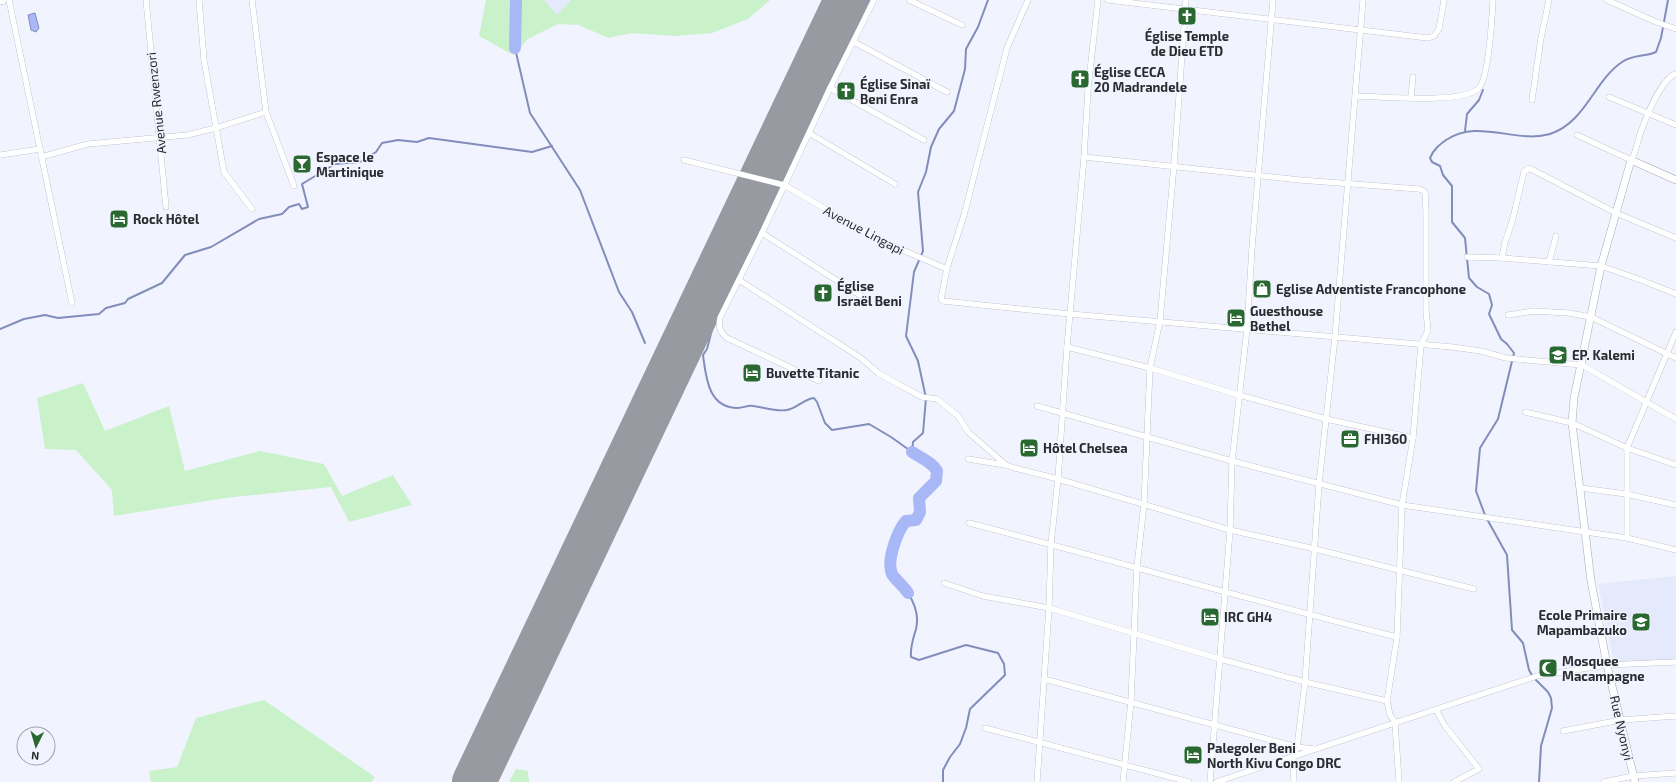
<svg xmlns="http://www.w3.org/2000/svg" width="1676" height="782" viewBox="0 0 1676 782" font-family="'Exo 2',sans-serif">
<style>
.built{fill:#e4e9fb}
.green{fill:#c9f1ca}
.water{fill:#a8b7f6;stroke:#828dbb}
.lines{fill:none;stroke-linecap:round;stroke-linejoin:round}
.stream{stroke:#828dbb;stroke-width:2}
.river{stroke:#a8b7f6;stroke-width:12}
.runway{stroke:#989aa2;stroke-width:44}
.minor-casing{stroke:#a7aab3;stroke-width:6}
.tertiary-casing{stroke:#a7aab3;stroke-width:8}
.trunk-casing{stroke:#a7aab3;stroke-width:10}
.minor{stroke:#fff;stroke-width:5.5}
.tertiary{stroke:#fff;stroke-width:7}
.trunk{stroke:#fff;stroke-width:9}
.labels{text-anchor:middle;stroke-width:3;stroke-linejoin:round;paint-order:stroke}
.poi-label{font-size:13px;font-weight:bold;fill:#2b2c30;stroke:#f1f4fe;text-anchor:start}
.street-label{font-size:13px;fill:#2b2c30;stroke:#f1f4fe}
</style>
<rect width="100%" height="100%" fill="#f1f4fe"/>
<!-- built -->
<g class="built">
<path d="M544 0H571L557 15Z"/>
<path d="M823 0H862L489 782H459Z"/>
<path d="M1676 576V659L1614 663 1598 584Z"/>
</g>
<!-- green -->
<g class="green">
<path d="M486 0H544L557 15 571 0H770L748 19 712 33 675 36 632 33 608 38 579 25 558 24 528 39 513 55 479 36Z"/>
<path d="M83 383 105 431 169 406 185 471 260 451 324 464 342 496 393 475 412 505 349 522 331 487 225 498 114 516 112 490 76 450 45 449 37 398Z"/>
<path d="M264 700 375 777 371 782H151L149 771 177 767 196 718Z"/>
<path d="M516 769 528 771 529 782H509Z"/>
</g>
<!-- water -->
<path class="water" d="M35 13 39 28 36 32 31 30 28 15Z"/>
<g class="lines">
<!-- stream -->
<g class="stream">
<path d="M515 48 530 113 580 190 619 292 632 312 645 343"/>
<path d="M831 80 869 0"/>
<path d="M812 120 714 322 707 349 703 355C706 377 708 408 738 408 743 408 748 405 753 406 763 407 776 412 787 410 797 408 804 399 814 398L817 402 825 423 832 430 869 424 891 437 912 452 913 442 923 433 926 398 918 361 906 336 914 272 923 251 918 192 926 172 931 147 939 129 954 111 965 69 966 49 978 27 988 0"/>
<path d="M1465 131 1467 114 1479 100 1483 90"/>
<path d="M0 329 24 319 45 315 58 318 99 314 106 308 125 303 128 299 162 283 185 255 211 247 259 219 282 214 289 207 299 204 302 209 308 207 302 184 335 164 360 162 376 152 382 143 398 140 417 142 429 138 532 152 552 146"/>
<path d="M1485 515 1476 491 1480 448 1498 419 1514 353 1507 344 1501 339 1489 314 1492 305 1489 294 1477 287 1469 278 1465 238 1452 222V186L1443 175 1440 166 1432 162 1430 158C1434 149 1439 145 1446 140 1478 118 1516 144 1550 134 1585 123 1594 81 1622 62 1633 54 1646 57 1656 52L1661 38 1668 0"/>
<path d="M1487 519 1507 555 1512 630 1523 643 1529 670 1533 677 1548 692 1551 698 1552 708 1541 746 1539 782"/>
<path d="M908 593C915 604 919 617 916 629 913 639 910 647 911 657L919 660 966 645 998 653 1004 664 1005 675 970 709 966 728 960 744 950 757 943 770V782"/>
</g>
<!-- river -->
<g class="river">
<path d="M515 48 516 0"/>
<path d="M908 593C905 588 893 577 892 574 886 560 898 530 906 521L916 520 920 512 919 498 936 481 937 471C932 462 921 458 912 452"/>
</g>
<!-- runway -->
<path class="runway" d="M474 782 846 0"/>
<defs>
<g id="minor">
<path d="M9 0 72 303"/>
<path d="M146 0 166 207"/>
<path d="M199 0 204 60 224 172 252 209"/>
<path d="M252 0 266 112 294 186"/>
<path d="M909 0 962 25"/>
<path d="M1028 0 1007 48 964 215 947 268 941 299 943 301 1070 314 1452 347 1481 351 1506 358 1582 365 1676 419"/>
<path d="M1108 0 1428 38 1434 36 1439 29 1444 0"/>
<path d="M1607 0 1656 22 1676 29"/>
<path d="M854 42 947 92"/>
<path d="M830 88 924 140"/>
<path d="M1355 96C1381 96 1463 105 1479 88 1489 77 1492 17 1493 0"/>
<path d="M1411 97 1413 77"/>
<path d="M1609 97 1676 125"/>
<path d="M1532 100 1541 38 1549 0"/>
<path d="M809 133 895 184"/>
<path d="M1577 135 1631 160C1636 153 1637 143 1640 134 1645 120 1661 78 1676 74"/>
<path d="M0 155 40 149"/>
<path d="M41 157 88 144 187 135 216 128 266 112"/>
<path d="M1084 157 1300 180 1419 189 1422 190 1425 192 1426 210V311L1428 330 1421 345 1413 438 1402 505 1397 637 1387 701 1390 715 1395 722 1399 782"/>
<path d="M684 160 784 185 881 241 947 269"/>
<path d="M762 233 863 297"/>
<path d="M1467 257 1502 258 1601 266 1641 280 1676 294"/>
<path d="M1502 258 1505 242 1512 222 1524 172 1529 168 1616 213 1676 238"/>
<path d="M1549 262 1556 236"/>
<path d="M739 280 861 358 878 373 887 378 922 397 937 399 958 416 968 432 1006 465 1015 468 1058 479 1230 530 1315 549 1474 589"/>
<path d="M1508 315 1534 311 1569 313 1591 317 1676 358"/>
<path d="M1067 347 1150 368 1239 395 1326 419 1413 438"/>
<path d="M819 381 727 338C720 332 718 327 720 318L762 233 830 88 874 0"/>
<path d="M1037 406 1232 461 1402 505 1627 538 1676 550"/>
<path d="M1525 412 1572 423 1627 448 1676 465"/>
<path d="M968 459 1005 465"/>
<path d="M1581 488 1626 494 1676 505"/>
<path d="M969 523C1112 560 1254 601 1397 637"/>
<path d="M1627 538V448L1676 332"/>
<path d="M944 583 983 596 1049 608 1220 659 1305 682 1387 701"/>
<path d="M1044 679 1297 747 1314 749"/>
<path d="M1436 710 1445 726 1479 769 1454 782"/>
<path d="M985 728 1189 782"/>
<path d="M1563 731 1621 720 1676 716"/>
<path d="M1037 782 1049 608 1051 544 1058 479 1067 347 1084 157 1088 89 1098 0"/>
<path d="M1123 782 1131 701 1137 567 1144 504 1150 368 1160 321 1174 165 1186 0"/>
<path d="M1210 782 1230 530 1232 461 1247 329 1252 248 1273 0"/>
<path d="M1216 782 1537 676 1607 665 1676 662"/>
<path d="M1294 782 1293 758 1297 747 1305 682 1319 484 1335 337 1363 0"/>
<path d="M1604 782 1633 776 1676 773"/>
</g>
<path id="tertiary" d="M1635 782 1607 665 1591 581 1572 423 1574 398 1601 266 1631 160 1676 180"/>
<path id="trunk" d="M0 0H2"/>
</defs>
<!-- minor casing -->
<use href="#minor" class="minor-casing"/>
<!-- tertiary casing -->
<use href="#tertiary" class="tertiary-casing"/>
<!-- trunk casing -->
<use href="#trunk" class="trunk-casing"/>
<!-- minor -->
<use href="#minor" class="minor"/>
<!-- tertiary -->
<use href="#tertiary" class="tertiary"/>
<!-- trunk -->
<use href="#trunk" class="trunk"/>
</g>
<!-- icons -->
<defs>
<symbol id="church-square" viewBox="-11 -11 22 22"><rect x="-9" y="-9" width="18" height="18" rx="4" fill="#296830" stroke="#f1f4fe"/><path d="M-1.2-6h2.4v3.5h3.3v2.4h-3.3V6h-2.4V-.1h-3.3v-2.4h3.3Z" fill="#fff"/></symbol>
<symbol id="bar-square" viewBox="-11 -11 22 22"><rect x="-9" y="-9" width="18" height="18" rx="4" fill="#296830" stroke="#f1f4fe"/><path d="M-6-5H6L.8 .8V4.5H3.5V6h-7V4.5H-.8V.8Z" fill="#fff"/></symbol>
<symbol id="hotel-square" viewBox="-11 -11 22 22"><rect x="-9" y="-9" width="18" height="18" rx="4" fill="#296830" stroke="#f1f4fe"/><path d="M-6-4.5h1.5V1H6V5H4.5V3h-9V5H-6ZM-4 0a1.8 1.8 0 1 1 3.6 0ZM.5 0V-2.5h3Q6-2.5 6 0Z" fill="#fff"/></symbol>
<symbol id="shop-square" viewBox="-11 -11 22 22"><rect x="-9" y="-9" width="18" height="18" rx="4" fill="#296830" stroke="#f1f4fe"/><path d="M-5-2.5h2.3a2.7 3.5 0 0 1 5.4 0H5L5.5 6h-11ZM-1.5-2.5h3a1.5 2.3 0 0 0-3 0Z" fill="#fff"/></symbol>
<symbol id="school-square" viewBox="-11 -11 22 22"><rect x="-9" y="-9" width="18" height="18" rx="4" fill="#296830" stroke="#f1f4fe"/><path d="M0-5L7-2L0 1L-7-2ZM-4 1L0 2.5L4 1V4Q0 6-4 4Z" fill="#fff"/></symbol>
<symbol id="office-square" viewBox="-11 -11 22 22"><rect x="-9" y="-9" width="18" height="18" rx="4" fill="#296830" stroke="#f1f4fe"/><path d="M-6-3h4V-5.5h4V-3h4V5H-6ZM-1-4.5V-3h2v-1.5ZM-6 0V1H6V0Z" fill="#fff"/></symbol>
<symbol id="mosque-square" viewBox="-11 -11 22 22"><rect x="-9" y="-9" width="18" height="18" rx="4" fill="#296830" stroke="#f1f4fe"/><path d="M3.5-4.9A6 6 0 1 0 3.5 4.9A5 5 0 1 1 3.5-4.9Z" fill="#fff"/></symbol>
</defs>
<g fill-rule="evenodd">
<use href="#church-square" x="1176" y="5" width="22" height="22"/>
<use href="#church-square" x="1069" y="68" width="22" height="22"/>
<use href="#church-square" x="835" y="80" width="22" height="22"/>
<use href="#bar-square" x="291" y="153" width="22" height="22"/>
<use href="#hotel-square" x="108" y="208" width="22" height="22"/>
<use href="#shop-square" x="1251" y="278" width="22" height="22"/>
<use href="#church-square" x="812" y="282" width="22" height="22"/>
<use href="#hotel-square" x="1225" y="307" width="22" height="22"/>
<use href="#school-square" x="1547" y="344" width="22" height="22"/>
<use href="#hotel-square" x="741" y="362" width="22" height="22"/>
<use href="#office-square" x="1339" y="428" width="22" height="22"/>
<use href="#hotel-square" x="1018" y="437" width="22" height="22"/>
<use href="#hotel-square" x="1199" y="606" width="22" height="22"/>
<use href="#school-square" x="1630" y="611" width="22" height="22"/>
<use href="#mosque-square" x="1537" y="657" width="22" height="22"/>
<use href="#hotel-square" x="1182" y="744" width="22" height="22"/>
</g>
<g class="labels">
<!-- poi labels -->
<g class="poi-label">
<text x="1187" y="41" text-anchor="middle">Église Temple<tspan x="1187" dy="15">de Dieu ETD</tspan></text>
<text x="1094" y="77">Église CECA<tspan x="1094" dy="15">20 Madrandele</tspan></text>
<text x="860" y="89">Église Sinaï<tspan x="860" dy="15">Beni Enra</tspan></text>
<text x="316" y="162">Espace le<tspan x="316" dy="15">Martinique</tspan></text>
<text x="133" y="224">Rock Hôtel</text>
<text x="837" y="291">Église<tspan x="837" dy="15">Israël Beni</tspan></text>
<text x="1276" y="294">Eglise Adventiste Francophone</text>
<text x="1250" y="316">Guesthouse<tspan x="1250" dy="15">Bethel</tspan></text>
<text x="1572" y="360">EP. Kalemi</text>
<text x="766" y="378">Buvette Titanic</text>
<text x="1364" y="444">FHI360</text>
<text x="1043" y="453">Hôtel Chelsea</text>
<text x="1627" y="620" text-anchor="end">Ecole Primaire<tspan x="1627" dy="15">Mapambazuko</tspan></text>
<text x="1224" y="622">IRC GH4</text>
<text x="1562" y="666">Mosquee<tspan x="1562" dy="15">Macampagne</tspan></text>
<text x="1207" y="753">Palegoler Beni<tspan x="1207" dy="15">North Kivu Congo DRC</tspan></text>
</g>
<!-- street labels -->
<g class="street-label">
<text transform="translate(156 103) rotate(-96)" y="5">Avenue Rwenzori</text>
<text transform="translate(864 230) rotate(28)" y="5">Avenue Lingapi</text>
<text transform="translate(1622 728) rotate(77)" y="5">Rue Nyonyi</text>
</g>
</g>
<!-- north arrow -->
<g transform="translate(36 746) rotate(185)"><circle r="19" fill="#f1f4fe" stroke="#a2a4ac"/>
<path d="M0-3L7 15L0 10L-7 15Z" fill="#296830"/>
<text y="-6" font-size="11" font-weight="bold" text-anchor="middle" fill="#2b2c30">N</text>
</g>
</svg>
